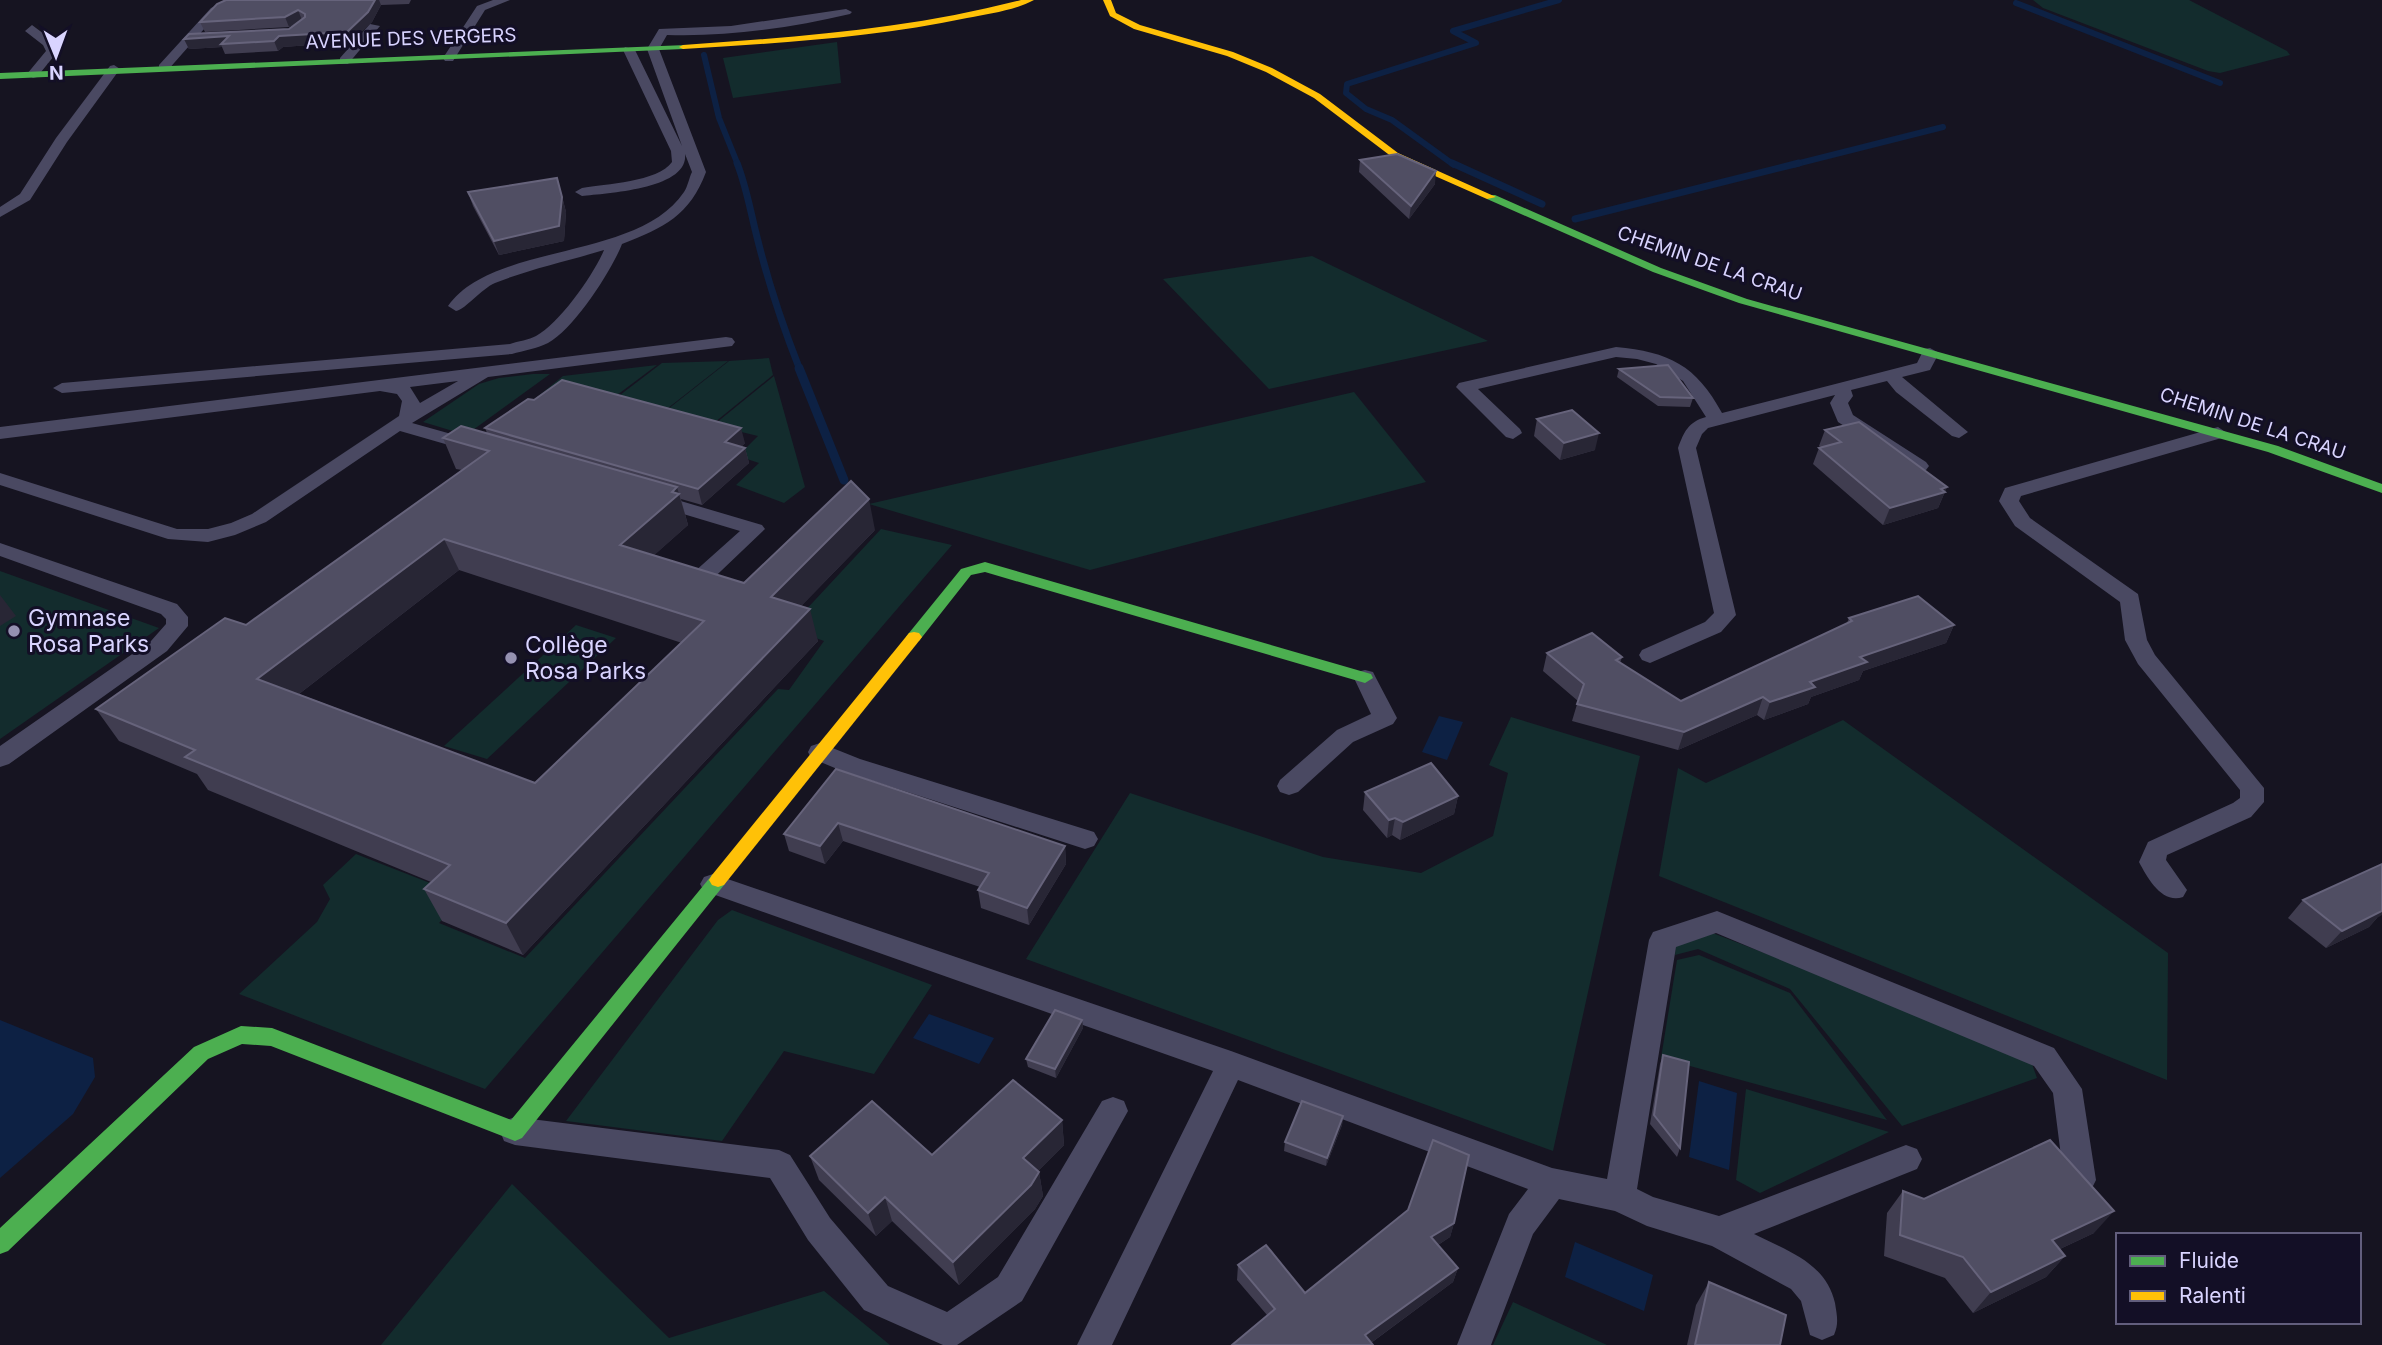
<svg xmlns="http://www.w3.org/2000/svg" width="2382" height="1345" viewBox="0 0 2382 1345" font-family="Inter,sans-serif">
<style>
.green{fill:#132c2d}
.water{fill:#0d2144}
.lines{fill:none;stroke-linecap:round;stroke-linejoin:round}
.stream-far2{stroke:#0d2144;stroke-width:6}
.stream-far1{stroke:#0d2144;stroke-width:7}
.stream{stroke:#0d2144;stroke-width:9}
.lane{fill:#4a4962;fill-rule:evenodd}
.fast{fill:#4caf50;fill-rule:evenodd}
.slow{fill:#ffc107;fill-rule:evenodd}
.wall{fill:#403d50;fill-rule:evenodd}
.shaded-wall{fill:#282635}
.building{fill:#504e63;stroke:#66637b;stroke-width:2;fill-rule:evenodd}
.poi-dot{fill:#9591b1;stroke:#130f26;stroke-width:2.5}
.labels{text-anchor:middle;stroke-width:6;stroke-linejoin:round;paint-order:stroke}
.far-street-label{font-size:19px;fill:#d9d4ff;stroke:#130f26}
.poi-label{font-size:23px;fill:#d9d4ff;stroke:#130f26;text-anchor:start}
</style>
<rect width="100%" height="100%" fill="#161421"/>
<!-- green -->
<g class="green">
<path d="M2033 0H2189L2287 51 2290 55 2220 73 2208 71 2043 8Z"/>
<path d="M837 42 841 83 733 98 723 58Z"/>
<path d="M1312 256 1488 341 1269 389 1163 279Z"/>
<path d="M769 358 773 375 704 431H640L729 361Z"/>
<path d="M728 361 640 430 590 418 662 363Z"/>
<path d="M657 365 589 416 531 402 563 376Z"/>
<path d="M533 374H550L466 435 423 422 479 384 499 378Z"/>
<path d="M774 376 805 487 784 503 736 485 759 463 738 456 758 436 725 428 689 445Z"/>
<path d="M1354 392 1426 482 1090 570 869 504Z"/>
<path d="M881 529 952 545 485 1089 239 994 317 922 330 899 323 885 356 854 430 883 446 866 481 880 439 923 525 958 778 689 789 690 824 641 789 628Z"/>
<path d="M0 571 159 628 0 739Z"/>
<path d="M576 625 616 638 487 759 444 746Z"/>
<path d="M1511 717 1640 756 1553 1151 1026 959 1130 793 1323 857 1421 873 1493 836 1508 773 1489 765Z"/>
<path d="M1843 720 2168 953 2167 1080 1659 876 1678 768 1706 783Z"/>
<path d="M732 910 932 985 874 1074 784 1051 722 1141 566 1121 718 920Z"/>
<path d="M1710 932 1946 1023 2032 1064 2037 1078 1902 1126 1790 989 1698 949 1675 955 1676 943Z"/>
<path d="M1699 955 1790 993 1887 1120 1661 1058 1677 960Z"/>
<path d="M1746 1089 1889 1132 1760 1193 1736 1180Z"/>
<path d="M512 1184 669 1338 824 1291 890 1345H381Z"/>
<path d="M1513 1302 1607 1345H1493Z"/>
</g>
<!-- water -->
<g class="water">
<path d="M1439 716 1463 722 1447 760 1422 752Z"/>
<path d="M929 1014 994 1038 979 1064 913 1038Z"/>
<path d="M0 1020 93 1058 95 1077 73 1114 0 1178Z"/>
<path d="M1699 1081 1737 1093 1729 1170 1689 1157Z"/>
<path d="M1575 1242 1653 1275 1644 1311 1565 1277Z"/>
</g>
<g class="lines">
<!-- stream-far2 -->
<g class="stream-far2">
<path d="M2016 3 2220 83"/>
<path d="M704 55 719 118 738 165"/>
<path d="M1454 165 1392 120 1366 109 1346 93 1347 84 1476 43 1453 31 1559 0"/>
<path d="M1792 165 1943 127"/>
</g>
<!-- stream-far1 -->
<g class="stream-far1">
<path d="M737 163C747 188 751 215 758 241 769 285 783 327 800 370"/>
<path d="M1452 163 1542 204"/>
<path d="M1575 219 1799 163"/>
</g>
<!-- stream -->
<path class="stream" d="M799 368 844 480"/>
<!-- lane -->
<g class="lane">
<path d="M229 0H245L219 12 167 71H159V65L211 8Z"/>
<path d="M493 0H510L485 10 453 61H445L443 58 477 6Z"/>
<path d="M846 9 852 12 850 14C791 28 727 37 667 35L659 49 706 172C690 215 664 228 622 244 612 270 574 329 548 343 538 348 523 351 512 354L62 393 53 388 62 383 510 344C518 341 529 340 536 336 560 323 594 274 604 250 568 261 530 269 495 283 481 289 466 309 456 311L448 306C493 242 638 261 684 192 688 186 689 178 692 172L685 154C689 189 607 193 582 196L575 192 582 188C605 184 658 182 672 162L671 151 623 50 625 47 635 50 682 146 647 49 659 29 731 26Z"/>
<path d="M370 24 380 26 348 64H340V58Z"/>
<path d="M32 25 52 40 58 51 37 77 33 78 27 74 46 51 43 45 25 31Z"/>
<path d="M114 65 120 69 67 142 30 200 0 217V207L20 194 56 138 110 66Z"/>
<path d="M726 337 732 338 735 342 732 346 488 377 412 423 480 442 482 446 480 450 473 452 400 431 266 522 235 535 208 542 168 539 0 485V473L177 529H208L231 523 252 514 399 416 402 401 397 394 380 391 0 439V427ZM458 381 420 403 410 387Z"/>
<path d="M1616 347C1669 352 1696 365 1722 413L1917 363 1924 349 1930 348 1939 353 1930 370 1902 377 1968 432 1959 438 1952 436 1896 392 1887 381 1851 390 1853 396 1848 403 1853 415 1926 462 1929 466 1926 470H1912L1838 422 1830 403 1835 395 1708 428 1702 434 1696 448 1736 615 1721 632 1650 663 1642 660 1639 655 1642 650 1705 622 1714 613 1678 448C1684 432 1688 422 1706 417L1683 381 1656 364 1637 359 1616 357 1478 389 1520 429 1522 433 1513 439 1506 437 1456 387 1459 383Z"/>
<path d="M2218 427 2227 433 2225 437 2021 496 2019 501 2030 518 2138 594 2147 640 2155 655 2264 788V802L2251 817 2167 855 2166 860 2187 890 2183 897C2162 904 2148 879 2139 862L2148 842 2233 803 2240 798V790L2138 664 2125 640 2120 602 2015 526 1999 501 2005 488Z"/>
<path d="M657 494 762 525 765 529 700 591H684L681 586 684 581 740 531 650 504 647 500 650 496Z"/>
<path d="M0 543 177 604 188 617V626L167 651 9 764 0 767V746L151 641 166 624V619L161 614 0 556Z"/>
<path d="M1365 670 1373 672 1376 678 1397 718 1393 724 1353 742 1298 792 1289 795 1280 792 1277 786 1280 780 1337 730 1371 714 1354 678 1357 672Z"/>
<path d="M820 743 860 759 1094 832 1098 839 1094 846 1085 849 842 771 811 758 808 752 811 746Z"/>
<path d="M713 874 1231 1051 1552 1168 1607 1179 1649 940 1653 932 1717 911 2054 1048 2082 1089 2096 1180 2091 1190 2080 1195 2069 1190 2064 1180 2053 1093 2034 1066 1716 933 1676 947 1637 1189 1653 1197 1719 1216 1906 1145 1917 1149 1922 1159 1917 1169 1754 1234C1788 1251 1826 1263 1835 1303 1837 1316 1839 1323 1834 1335L1822 1340 1810 1335 1801 1301 1791 1289 1712 1246 1647 1226 1615 1211 1559 1199 1533 1234 1491 1345H1457L1509 1214 1528 1189 1238 1080 1112 1345H1077L1213 1071 704 891 700 884 704 877Z"/>
<path d="M1113 1097 1124 1101 1128 1111 1022 1301 957 1345H943L864 1310 808 1240 770 1178 515 1145 504 1141 500 1131 504 1121 515 1117 779 1150 790 1155 830 1218 888 1286 947 1312 998 1277 1102 1101Z"/>
</g>
<!-- fast -->
<g class="fast">
<path d="M686 45 687 47 683 49 0 79V73Z"/>
<path d="M1487 195H1495L1661 268 1747 299 2278 446 2382 484V493L2268 452 1739 303 1653 272 1487 199Z"/>
<path d="M985 562 1371 674 1373 678 1365 683 985 572 971 575 919 641H909L906 637 909 633 961 569Z"/>
<path d="M718 873 724 875 727 880 724 885 522 1138 515 1141 271 1046 242 1044 208 1059 8 1251 0 1254V1228L194 1047 241 1026 272 1028 511 1120 712 875Z"/>
</g>
<!-- slow -->
<g class="slow">
<path d="M1021 0H1034C1016 10 988 14 967 18 873 38 778 43 683 49L679 47 683 45C797 37 910 29 1021 0Z"/>
<path d="M1103 0H1111L1116 13 1140 25 1233 52 1272 68 1320 94 1398 153 1496 197 1487 199 1392 157 1314 98 1266 72 1227 56 1134 29 1110 16Z"/>
<path d="M914 632 919 633 922 637 919 641 724 885 718 887 712 885 709 880 712 875 909 633Z"/>
</g>
</g>
<!-- wall -->
<g class="wall">
<path d="M226 0H411L409 4 381 5 372 22 351 42 283 47 278 51 225 54 222 47 189 49 184 39 289 29 298 22 289 27 205 32 200 22Z"/>
<path d="M1360 160 1435 184 1409 219 1359 172Z"/>
<path d="M468 192H561L566 212 564 241 499 255 473 206Z"/>
<path d="M1619 369 1693 398 1690 407 1658 406 1617 377Z"/>
<path d="M534 400 745 443 741 447 745 448 749 463 702 505 681 499 688 525 654 555 744 583 875 530 801 606 818 641 523 955 442 921 424 889 431 882 208 790 197 774 119 741 96 709 246 625 462 470 456 469 443 438 487 433 485 428ZM459 570 682 643 535 783 299 694Z"/>
<path d="M1537 419 1595 450 1560 460 1534 436Z"/>
<path d="M1825 430 1947 487 1938 508 1883 525 1813 464 1819 448 1821 447 1819 446Z"/>
<path d="M1849 618 1954 625 1946 643 1863 671 1859 680 1811 697 1808 704 1764 720 1757 715 1678 750 1572 721 1578 701 1543 671 1547 653 1622 657 1620 663 1681 701 1847 623Z"/>
<path d="M836 769 1065 846 1066 864 1029 925 981 908 978 890 980 887 843 841 825 864 789 851 784 834Z"/>
<path d="M1365 792 1458 796 1454 814 1400 840 1392 835 1387 838 1363 810Z"/>
<path d="M2303 900 2377 918 2369 927 2326 948 2288 918Z"/>
<path d="M1082 1020 1083 1028 1056 1078 1028 1067 1026 1059Z"/>
<path d="M1663 1055 1680 1148 1677 1157 1650 1124 1660 1064Z"/>
<path d="M1343 1116 1342 1125 1326 1166 1284 1151 1285 1142Z"/>
<path d="M1062 1120 1064 1145 1038 1171 1039 1172 1043 1196 1035 1209 959 1285 892 1221 876 1236 819 1180 810 1156 932 1155Z"/>
<path d="M1903 1191 1924 1199 2094 1233 2060 1249 2065 1256 2046 1277 1973 1313 1945 1278 1884 1256 1887 1213Z"/>
<path d="M1454 1223 1450 1237 1438 1245 1458 1268 1453 1282 1371 1343 1267 1315 1237 1280 1238 1265 1305 1293Z"/>
<path d="M1709 1282 1780 1345H1687L1696 1305Z"/>
</g>
<!-- shaded-wall -->
<g class="shaded-wall">
<path d="M375 0H379L381 5 372 22 351 42 283 47 278 51 274 41 279 36Z"/>
<path d="M298 10 302 20 289 27 285 17Z"/>
<path d="M229 36 221 44 222 47 189 49 184 39Z"/>
<path d="M1436 171 1435 184 1409 219 1411 206Z"/>
<path d="M557 178 566 212 564 241 499 255 494 241Z"/>
<path d="M741 428 745 443 729 457 725 442Z"/>
<path d="M1599 433 1595 450 1560 460 1564 443Z"/>
<path d="M745 448 749 463 702 505 698 489Z"/>
<path d="M677 487 688 525 631 576 620 545Z"/>
<path d="M1947 487 1938 508 1883 525 1890 508Z"/>
<path d="M869 499 875 530 779 629 771 597Z"/>
<path d="M444 539 459 570 277 711 257 679Z"/>
<path d="M0 595 16 616 0 626Z"/>
<path d="M810 609 818 641 523 955 506 923Z"/>
<path d="M1954 625 1946 643 1863 671 1859 680 1811 697 1808 704 1764 720 1770 702 1860 657Z"/>
<path d="M1763 697 1757 715 1678 750 1684 732Z"/>
<path d="M1458 796 1454 814 1400 840 1403 822Z"/>
<path d="M1395 818 1392 835 1387 838 1389 820Z"/>
<path d="M838 823 843 841 825 864 820 846Z"/>
<path d="M1065 846 1066 864 1029 925 1027 908Z"/>
<path d="M2382 907V915L2377 918 2369 927 2326 948 2342 931Z"/>
<path d="M1082 1020 1083 1028 1056 1078 1055 1069Z"/>
<path d="M1343 1116 1342 1125 1326 1166 1327 1158Z"/>
<path d="M1062 1120 1064 1145 1027 1182 1023 1158Z"/>
<path d="M1039 1172 1043 1196 1035 1209 959 1285 953 1262Z"/>
<path d="M885 1197 892 1221 876 1236 868 1213Z"/>
<path d="M2114 1211 2094 1233 2032 1262 2052 1240Z"/>
<path d="M1454 1223 1450 1237 1427 1252 1431 1237Z"/>
<path d="M2065 1256 2046 1277 1973 1313 1991 1292Z"/>
<path d="M1458 1268 1453 1282 1368 1345 1365 1335Z"/>
</g>
<!-- building -->
<g class="building">
<path d="M226 0H375L368 12 347 32 279 36 274 41 221 44 229 36 184 39 189 34 289 29 305 17V14L298 10 285 17 200 22 217 4Z"/>
<path d="M1397 154 1436 171 1411 206 1360 160Z"/>
<path d="M557 178 562 197 559 226 494 241 468 192Z"/>
<path d="M1668 365 1693 398 1660 397 1619 369Z"/>
<path d="M562 380 741 428 725 442 745 448 698 489 485 428 528 399 534 400Z"/>
<path d="M1572 410 1599 433 1564 443 1537 419Z"/>
<path d="M1859 422 1947 487 1941 489 1945 492 1890 508 1819 448 1841 442 1825 430Z"/>
<path d="M461 426 677 487 672 492 679 494 620 545 744 583 851 481 869 499 771 597 810 609 506 923 424 889 450 865 185 757 195 750 96 709 225 618 246 625 489 451 443 438ZM444 539 704 621 535 783 257 679Z"/>
<path d="M1918 596 1954 625 1860 657 1867 662 1810 682 1815 687 1770 702 1763 697 1684 732 1577 704 1584 684 1547 653 1592 633 1622 657 1616 660 1681 701 1852 621 1849 618Z"/>
<path d="M1431 763 1458 796 1403 822 1395 818 1389 820 1365 792Z"/>
<path d="M836 769 1065 846 1027 908 978 890 989 873 838 823 820 846 784 834Z"/>
<path d="M2382 864V911L2342 931 2303 900Z"/>
<path d="M1055 1010 1082 1020 1055 1069 1026 1059Z"/>
<path d="M1663 1055 1689 1062 1680 1148 1654 1115Z"/>
<path d="M1013 1080 1062 1120 1023 1158 1039 1172 1031 1185 953 1262 885 1197 868 1213 810 1156 872 1101 932 1155Z"/>
<path d="M1302 1101 1343 1116 1327 1158 1285 1142Z"/>
<path d="M1433 1140 1469 1155 1454 1223 1431 1237 1458 1268 1365 1335 1373 1345H1232L1275 1309 1238 1265 1266 1245 1305 1293 1408 1210Z"/>
<path d="M2050 1140 2114 1211 2052 1240 2065 1256 1991 1292 1963 1257 1900 1235 1903 1191 1924 1199Z"/>
<path d="M1709 1282 1786 1315 1780 1345H1695Z"/>
</g>
<!-- markers -->
<g class="poi-dot">
<circle cx="14" cy="631" r="7"/>
<circle cx="511" cy="658" r="7"/>
</g>
<g class="labels">
<!-- far-street labels -->
<g class="far-street-label">
<text transform="translate(411 38) rotate(-2)" y="7">AVENUE DES VERGERS</text>
<text transform="translate(1710 263) rotate(19)" y="7">CHEMIN DE LA CRAU</text>
<text transform="translate(2253 423) rotate(18)" y="7">CHEMIN DE LA CRAU</text>
</g>
<!-- poi labels -->
<g class="poi-label">
<text x="28" y="626">Gymnase<tspan x="28" dy="26">Rosa Parks</tspan></text>
<text x="525" y="653">Collège<tspan x="525" dy="26">Rosa Parks</tspan></text>
</g>
</g>
<!-- legend -->
<rect x="2116" y="1233" width="245" height="91" fill="#130f26" stroke="#625e7d" stroke-width="2"/>
<rect x="2130" y="1256" width="35" height="10" fill="#4caf50" stroke="#625e7d" stroke-width="2"/>
<text x="2179" y="1268" font-size="21" fill="#d9d4ff">Fluide</text>
<rect x="2130" y="1291" width="35" height="10" fill="#ffc107" stroke="#625e7d" stroke-width="2"/>
<text x="2179" y="1303" font-size="21" fill="#d9d4ff">Ralenti</text>
<!-- north arrow -->
<g transform="translate(56 56) rotate(179)" stroke="#130f26" stroke-width="5" paint-order="stroke">
<path d="M0-5L12 26L0 18L-12 26Z" fill="#d9d4ff"/>
<text y="-10" font-size="19" font-weight="bold" text-anchor="middle" fill="#d9d4ff">N</text>
</g>
</svg>
